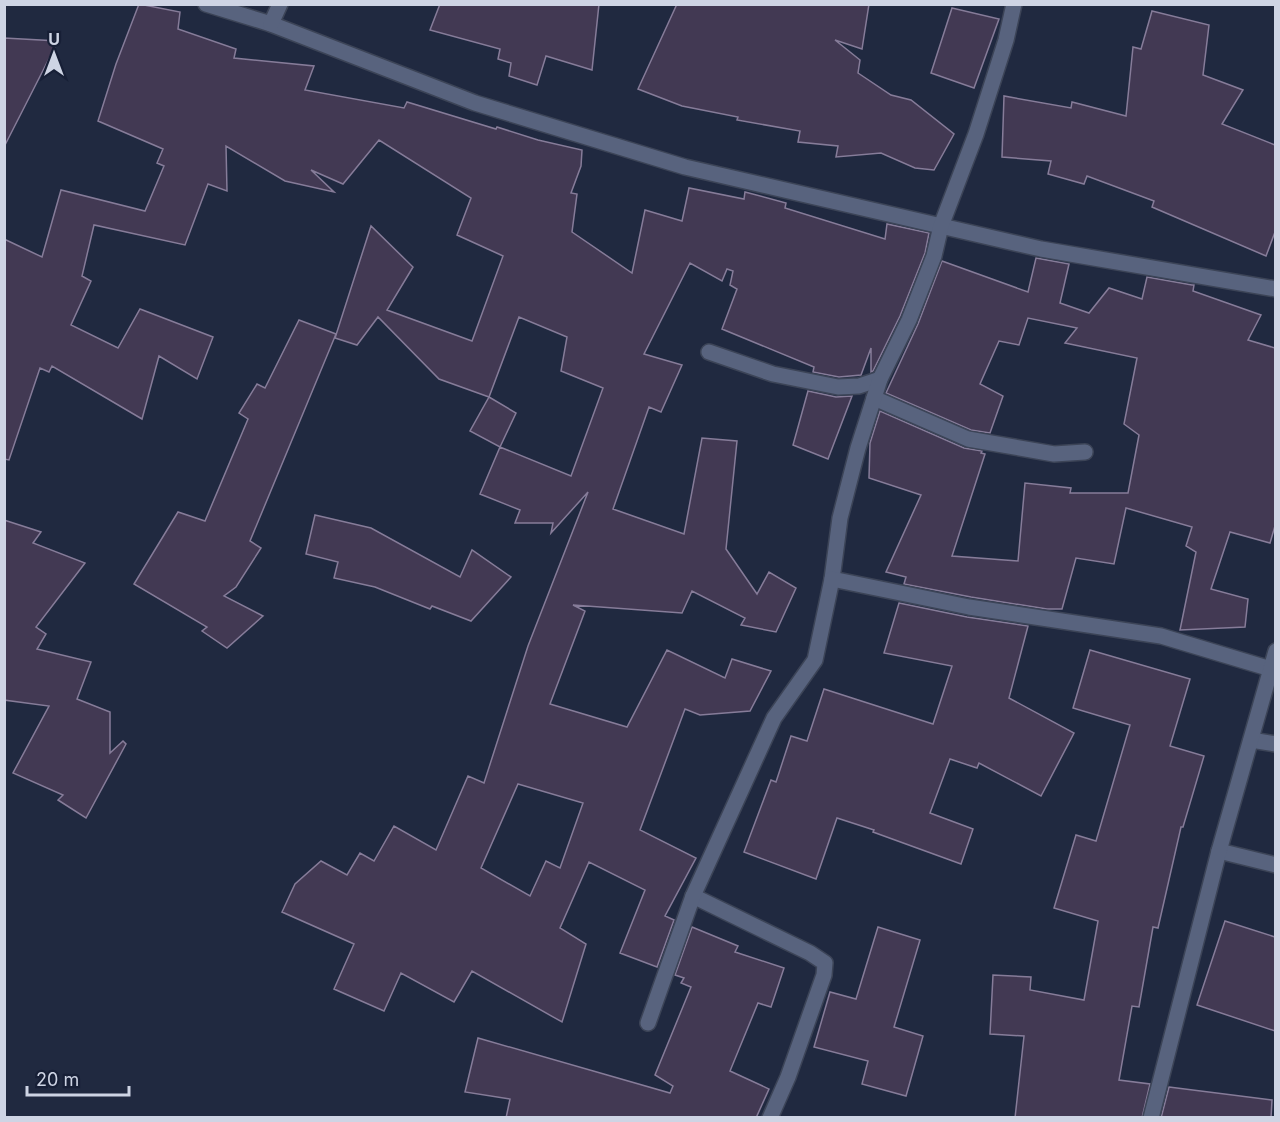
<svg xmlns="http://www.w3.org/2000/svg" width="1280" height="1122" viewBox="0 0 1280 1122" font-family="Inter,sans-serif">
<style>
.building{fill:#423953;stroke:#867c99;stroke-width:1.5;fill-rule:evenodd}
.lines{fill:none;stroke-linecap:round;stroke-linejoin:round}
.street-casing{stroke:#3c4457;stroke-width:18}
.street{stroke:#58637e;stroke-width:15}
</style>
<rect width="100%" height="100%" fill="#202940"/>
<!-- building -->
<g class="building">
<path d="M139 4 180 12 178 29 236 49 234 58 314 66 305 90 404 108 407 102 496 129 497 127 538 140 582 150 581 166 571 193 577 194 572 232 632 273 645 210 682 221 689 188 744 199 745 192 786 203 785 208 885 239 887 224 929 233 925 253 900 316 873 371 871 372V348L861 375 839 377 813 372 814 367 722 329 737 289 730 285 733 271 727 269 722 281 690 263 644 354 682 365 661 412 649 407 613 509 684 534 702 438 737 441 726 549 757 594 769 572 796 588 776 632 741 625 745 618 692 591 682 613 573 605 585 611 550 704 627 727 667 650 725 678 732 659 771 671 750 711 700 715 685 709 640 830 696 858 665 916 674 920 657 967 620 953 645 890 589 862 560 928 586 944 562 1022 472 971 454 1002 401 973 384 1011 334 989 354 944 282 912 295 884 321 861 347 875 360 853 374 861 394 826 436 850 468 776 484 783 528 646 588 492 551 533 553 523H515L520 510 480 494 500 447 571 476 603 388 561 371 567 337 519 317 489 397 439 379 378 317 357 345 335 338 371 226 413 267 387 310 472 341 503 256 457 235 471 198 379 140 343 184 311 170 334 192 285 181 226 146 227 191 208 184 185 245 94 225 82 276 91 281 71 325 118 348 140 309 213 337 197 379 159 356 142 419 52 366 49 372 40 368 9 460 4 459V239L42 257 61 190 145 211 164 166 157 163 163 149 98 121 116 64ZM518 784 583 803 560 868 546 861 530 896 481 868Z"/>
<path d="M440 4H599L592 70 546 56 537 85 509 76 511 63 498 59 500 49 430 30Z"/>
<path d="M677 4H869L862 49 835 40 860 60 858 73 891 95 911 100 954 134 934 170 915 168 881 153 836 157 838 146 798 142 800 131 737 120 738 117 682 106 638 89Z"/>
<path d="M952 8 999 19 974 88 931 73Z"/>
<path d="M1152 11 1209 25 1203 75 1243 90 1222 124 1275 145V232L1266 256 1152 207 1154 201 1087 176 1084 184 1048 174 1051 161 1002 157 1004 96 1071 108 1072 102 1126 116 1133 47 1141 49Z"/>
<path d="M4 38 58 41 4 147Z"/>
<path d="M1036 258 1069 264 1060 303 1089 313 1109 288 1142 299 1147 277 1192 285H1194L1193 291 1261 315 1248 340 1275 348V526L1270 543 1230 532 1211 589 1248 599 1245 627 1180 630 1196 552 1186 546 1192 527 1126 508 1114 564 1076 558 1062 609H1047L971 597 904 584 906 577 886 572 921 495 869 478 870 443 880 411 964 448 982 451 981 453 985 454 952 556 1018 561 1025 483 1071 488 1070 493H1128L1139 435 1124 424 1137 358 1065 343 1077 328 1028 318 1019 345 999 341 980 384 1003 396 990 433 971 430 886 393 918 324 942 261 1028 292Z"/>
<path d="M299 320 336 334 250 541 261 548 236 587 224 596 263 616 227 648 202 631 207 627 134 584 178 512 205 521 248 419 239 413 257 384 265 388Z"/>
<path d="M808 391 836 397 852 396 828 459 793 445Z"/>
<path d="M489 397 516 413 500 447 470 431Z"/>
<path d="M315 515 371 528 460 577 472 550 511 577 471 621 432 606 430 609 375 587 334 578 338 562 306 554Z"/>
<path d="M4 520 41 532 33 543 85 563 36 627 46 634 37 649 91 662 77 699 110 712V753L123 741 126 744 86 818 58 800 63 795 13 773 49 706 4 700Z"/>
<path d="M899 603 967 617 1028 626 1009 698 1074 733 1041 796 979 763 977 768 950 759 930 813 973 829 961 864 873 832 874 830 837 818 816 879 744 852 771 780 776 782 791 736 807 741 824 689 933 724 952 666 884 653Z"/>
<path d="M1090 650 1190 679 1170 746 1204 756 1183 827H1181L1158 928 1153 927 1139 1007 1132 1006 1119 1080 1150 1084 1142 1118H1015L1024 1036 990 1034 993 975 1031 977 1030 990 1084 1000 1098 921 1054 908 1076 835 1096 841 1130 725 1073 708Z"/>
<path d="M1225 921 1275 937V1031L1197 1005Z"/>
<path d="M692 927 738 946 735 952 784 968 771 1007 758 1003 730 1071 769 1089 756 1118H506L510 1099 465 1092 478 1038 670 1093 673 1086 655 1075 691 987 681 983 684 978 675 975Z"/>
<path d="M878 927 920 940 894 1027 923 1036 906 1096 862 1084 868 1061 814 1047 830 992 856 999Z"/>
<path d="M1169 1087 1272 1100 1271 1118H1161Z"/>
</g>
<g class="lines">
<defs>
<g id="street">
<path d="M206 4 271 24 475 103 685 167 1041 249 1276 289"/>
<path d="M271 24 280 4"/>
<path d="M709 352 773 374 838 387 859 386 880 379"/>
<path d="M874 398 968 439 1054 454 1085 452"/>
<path d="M832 579 840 518 858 448 874 398 880 379 909 320 934 256 941 226 976 134 1006 40 1014 4"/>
<path d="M1251 740 1276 744"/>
<path d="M1219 851 1276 865"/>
<path d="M693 896 810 953 825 963 824 975 788 1077 770 1118"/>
<path d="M648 1023 693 896 774 718 815 660 832 579 969 607 1161 636 1271 669"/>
<path d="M1151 1118 1219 851 1276 651"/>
</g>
</defs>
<!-- street casing -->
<use href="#street" class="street-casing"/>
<!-- street -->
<use href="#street" class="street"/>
</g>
<!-- border -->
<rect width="1280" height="1122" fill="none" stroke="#ced4e4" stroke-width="12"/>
<!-- north arrow -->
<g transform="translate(54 54)" stroke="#171f36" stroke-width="4.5" paint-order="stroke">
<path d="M0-4.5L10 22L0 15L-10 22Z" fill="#ced4e4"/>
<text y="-9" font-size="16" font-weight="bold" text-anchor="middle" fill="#ced4e4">U</text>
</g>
<!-- scale -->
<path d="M27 1086v9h102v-9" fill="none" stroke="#ced4e4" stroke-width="3"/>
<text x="36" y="1086" font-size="18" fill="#ced4e4" stroke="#171f36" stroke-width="4.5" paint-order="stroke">20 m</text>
</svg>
